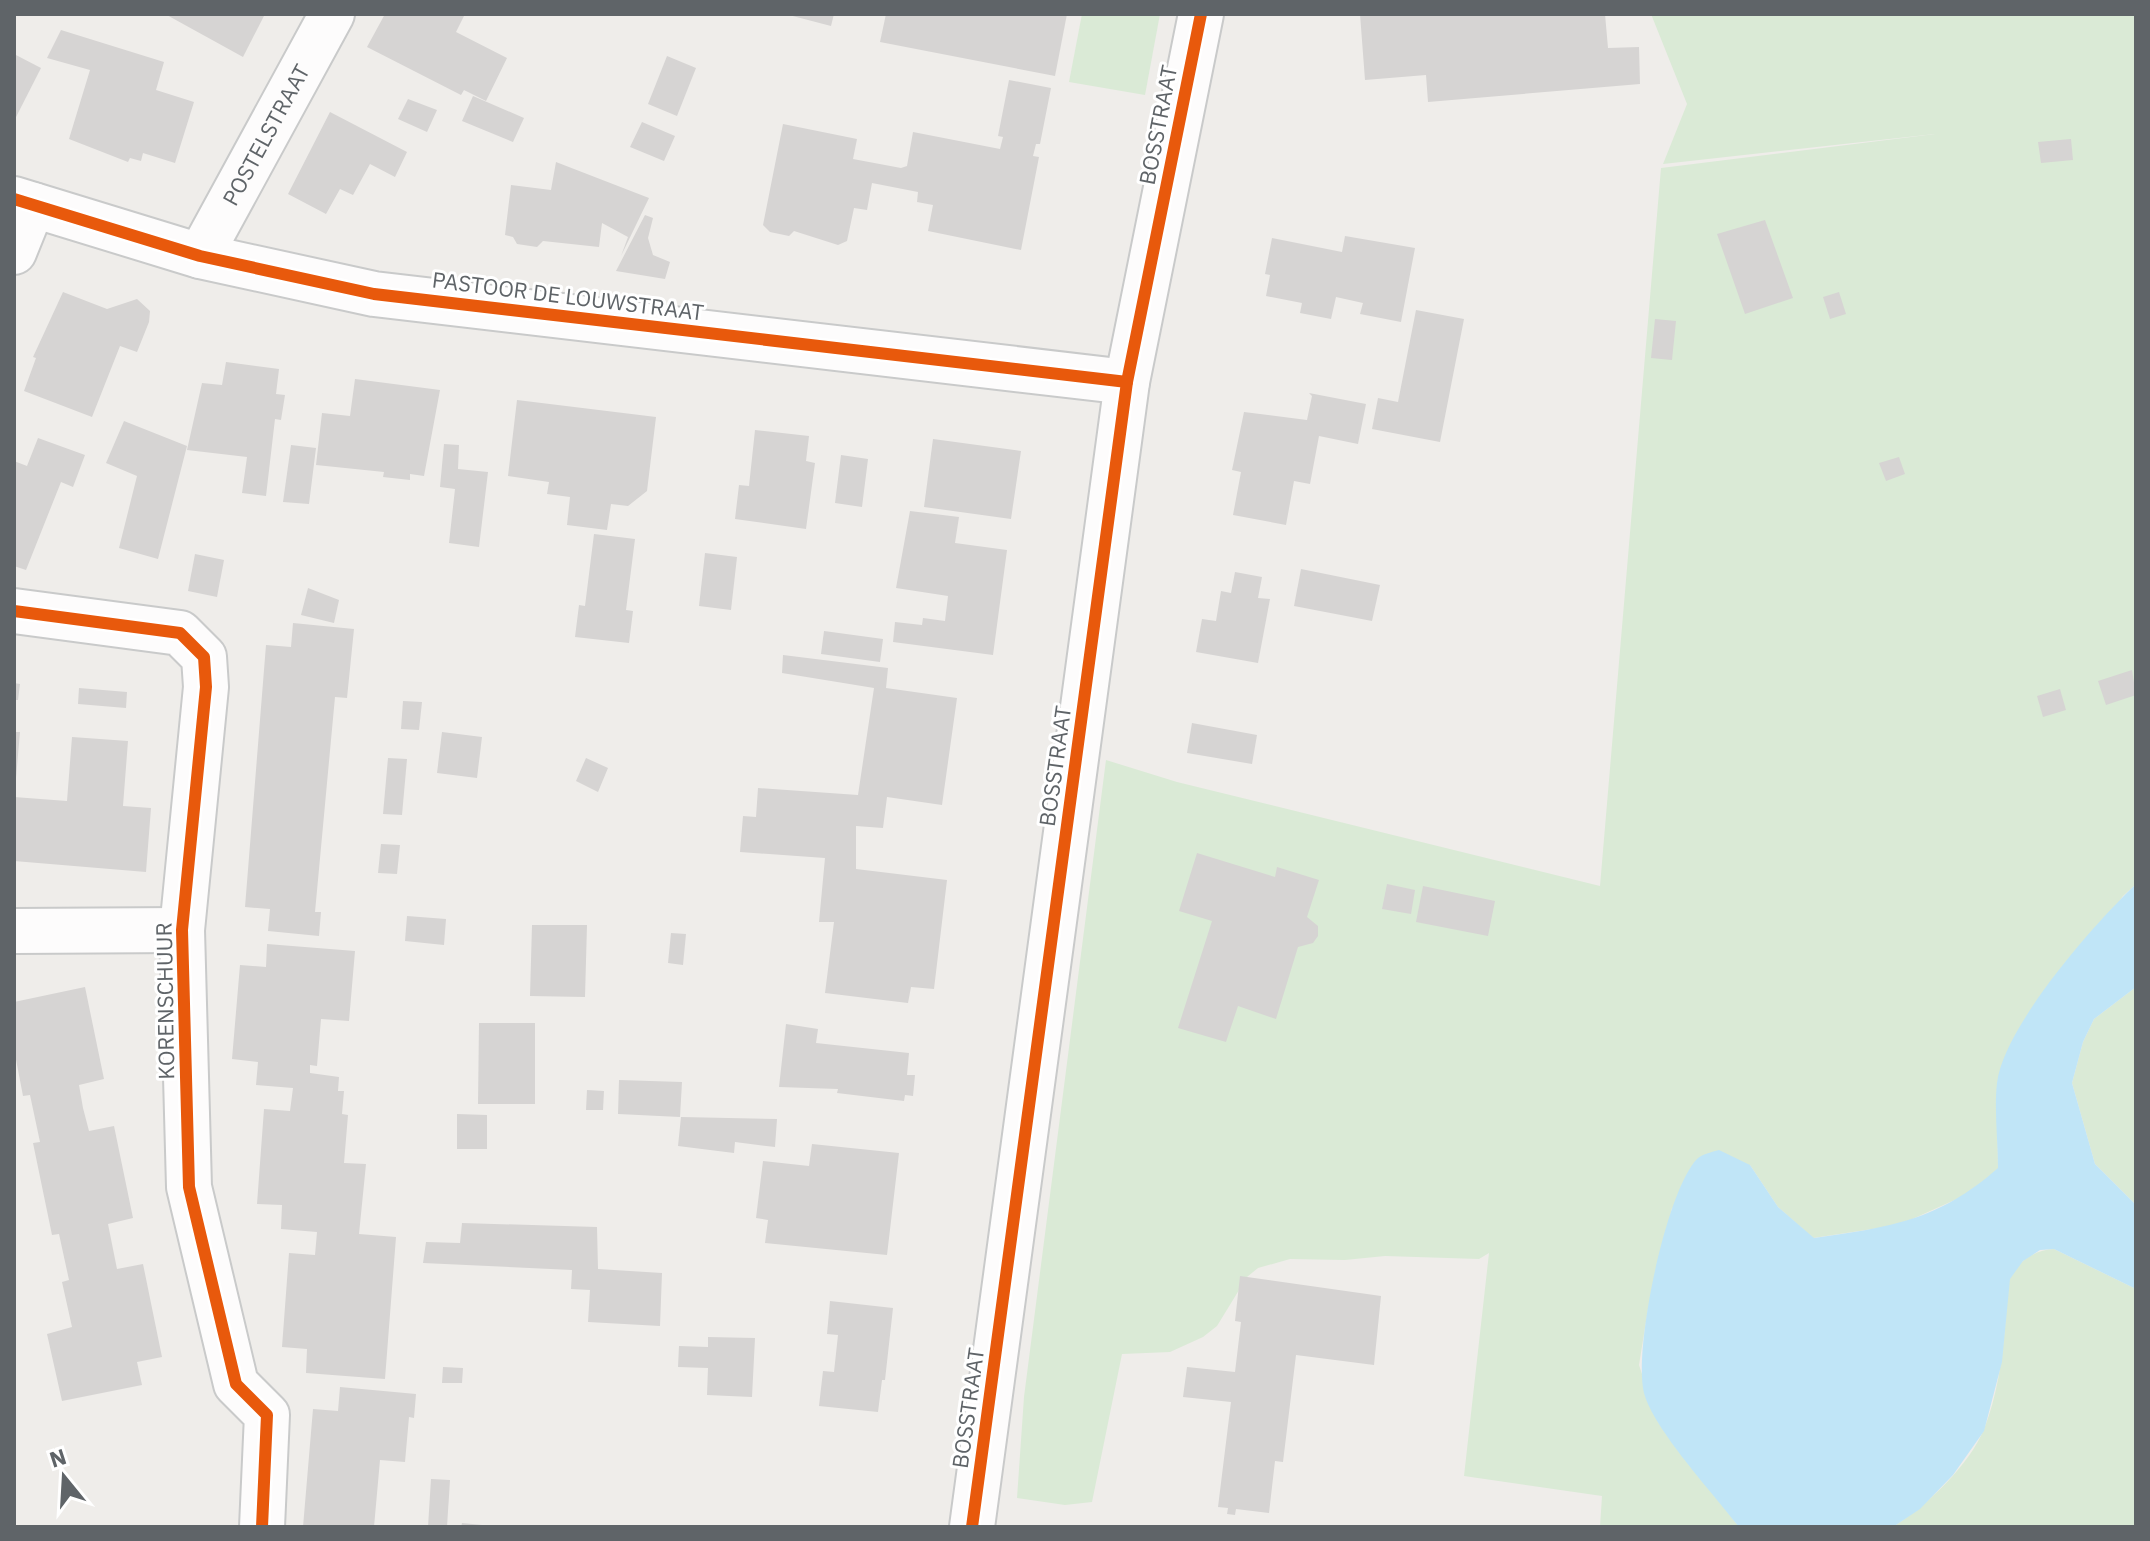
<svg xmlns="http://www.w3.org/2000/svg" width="2150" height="1541" viewBox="0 0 2150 1541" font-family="'IBM Plex Sans',sans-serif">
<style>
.green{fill:#daead6}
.water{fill:#c0e5f7}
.building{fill:#d6d4d3}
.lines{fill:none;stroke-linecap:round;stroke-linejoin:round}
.minor-casing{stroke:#c9caca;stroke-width:48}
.minor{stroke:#fdfcfc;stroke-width:44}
.cycleway-casing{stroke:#fff;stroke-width:17}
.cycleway{stroke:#e8590c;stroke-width:12}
.labels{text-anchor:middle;stroke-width:6;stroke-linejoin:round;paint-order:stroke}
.street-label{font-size:22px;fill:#5f6468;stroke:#fff}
</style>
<rect width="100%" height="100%" fill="#efedea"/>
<!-- green -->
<g class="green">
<path d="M1082 14H1160L1145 95 1069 82Z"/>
<path d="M1651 14H2136V884L2123 896 1997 1083 1998 1169 1968 1194 1899 1225 1813 1238 1778 1207 1750 1165 1672 1208 1648 1309 1639 1365 1658 1422 1739 1527H1600L1602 1496 1464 1476 1489 1253 1479 1259 1385 1256 1345 1260 1290 1259 1258 1268 1247 1277 1217 1326 1203 1337 1170 1352 1122 1354 1092 1502 1065 1505 1017 1498 1024 1397 1106 760 1177 782 1600 886 1661 168 1935 134 1663 164 1687 104Z"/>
<path d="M2136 987V1205L2095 1164 2072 1083 2083 1042 2094 1019Z"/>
<path d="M2054 1249 2136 1289V1527H1893C1926 1506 1969 1466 1984 1429 1997 1397 2002 1360 2005 1327 2006 1312 2005 1291 2010 1278 2018 1260 2036 1250 2054 1249Z"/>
</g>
<!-- water -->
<path class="water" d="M2136 884V987L2094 1019 2083 1042 2072 1083 2095 1164 2136 1205V1289L2054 1249 2040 1250 2023 1261 2010 1279 2002 1362 1984 1431 1953 1475 1920 1509 1893 1527H1739C1714 1494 1654 1430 1644 1393 1633 1350 1666 1191 1697 1159 1702 1154 1712 1152 1719 1150L1750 1165 1778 1207 1814 1238C1890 1227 1938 1221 1998 1168 1998 1141 1994 1110 1997 1083 2004 1026 2094 924 2136 884Z"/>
<!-- building -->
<g class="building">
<path d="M165 14H265L243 57Z"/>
<path d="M385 14H465L456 32 507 58 486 101 464 90 461 95 367 47Z"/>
<path d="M785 14H834L831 26Z"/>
<path d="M886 14H1067L1055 76 880 42Z"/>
<path d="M1360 14H1605L1608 48 1639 47 1640 84 1428 102 1426 75 1365 80Z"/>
<path d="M61 30 164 62 156 90 194 102 175 163 143 153 141 161 130 158 128 162 69 139 90 70 47 58Z"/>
<path d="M14 54 41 68 14 121Z"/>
<path d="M667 56 696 68 677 116 648 104Z"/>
<path d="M1009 80 1051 88 1040 144H1036L1033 156 1039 157 1021 250 928 231 933 205 917 202 918 192 872 183 867 210 854 208 847 241 838 245 794 231 789 236 770 232 763 225 783 124 857 139 853 159 901 168 907 166 913 132 1000 149 1003 137 998 136Z"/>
<path d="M473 96 524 118 513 142 462 121Z"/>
<path d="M408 99 437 110 427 132 398 119Z"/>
<path d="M330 112 407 152 395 177 370 164 353 195 340 189 326 214 288 194Z"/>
<path d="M642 122 675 136 664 161 630 147Z"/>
<path d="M2071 139 2073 160 2041 163 2038 142Z"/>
<path d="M556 162 649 198 621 256 628 237 602 223 599 247 543 241 537 247 517 244 513 237 505 235 511 185 551 190Z"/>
<path d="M645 215 653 218 648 238 653 255 670 262 665 279 616 271Z"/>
<path d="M1765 220 1793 298 1745 314 1717 234Z"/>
<path d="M1345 236 1415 248 1401 322 1360 314 1363 303 1336 297 1331 319 1300 313 1302 303 1266 296 1270 275 1265 274 1272 238 1342 252Z"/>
<path d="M63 292 107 309 137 299 150 311 149 322 137 352 120 346 92 417 24 391 36 358 33 357Z"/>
<path d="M1839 292 1846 314 1830 319 1823 297Z"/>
<path d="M1416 310 1464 319 1440 442 1372 429 1378 398 1398 402Z"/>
<path d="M1655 319 1676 321 1672 360 1651 358Z"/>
<path d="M226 362 279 369 276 394 285 395 281 420 275 419 266 496 242 493 247 457 187 450 202 383 222 385Z"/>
<path d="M355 379 440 390 424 476 410 474V480L383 477 384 472 316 465 322 413 350 416Z"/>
<path d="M1309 393 1366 404 1358 444 1319 436 1310 484 1294 481 1286 525 1233 515 1241 472 1232 470 1244 412 1307 420 1312 396Z"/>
<path d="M517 400 656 417 647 491 628 506 611 504 607 530 567 525 570 497 547 494 549 482 508 476Z"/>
<path d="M124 421 187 446 158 559 119 548 137 476 106 463Z"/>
<path d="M755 430 809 436 806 461 815 463 806 529 735 519 739 485 749 486Z"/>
<path d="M38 438 85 455 73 487 61 482 26 570 14 566V461L27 466Z"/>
<path d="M933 439 1021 451 1011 519 924 507Z"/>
<path d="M444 444 459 445 458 469 488 472 479 547 449 543 455 489 440 487Z"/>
<path d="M291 445 316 448 309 504 283 502Z"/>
<path d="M841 455 868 459 862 507 835 503Z"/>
<path d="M1899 457 1905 474 1886 481 1879 463Z"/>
<path d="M910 511 959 517 955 543 1007 550 993 655 893 642 895 622 922 625 923 618 945 621 948 596 896 588Z"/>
<path d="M594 534 635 539 626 610 633 611 629 643 575 637 579 605 585 606Z"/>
<path d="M705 553 737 557 731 610 699 606Z"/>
<path d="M195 554 224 560 217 597 188 591Z"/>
<path d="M1301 569 1380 585 1372 621 1294 606Z"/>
<path d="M1235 572 1262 577 1258 598 1270 599 1258 663 1196 652 1202 619 1216 621 1221 591 1231 593Z"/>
<path d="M308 588 339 600 334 623 301 615Z"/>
<path d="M293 623 354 629 347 698 335 697 315 912H321L319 936 268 931 270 909 245 907 266 645 291 647Z"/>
<path d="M824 631 883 639 880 662 821 654Z"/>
<path d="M783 655 888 668 886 688 957 698 942 805 887 797 883 828 856 826V869L947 880 934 989 911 987 908 1003 825 993 834 922H819L825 858 740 852 743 816 756 817 758 788 858 795 874 688 782 673Z"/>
<path d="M2132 670 2136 695 2106 705 2098 681Z"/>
<path d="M14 683 20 684 18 700H14Z"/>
<path d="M79 688 127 692 126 708 78 704Z"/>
<path d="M2060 689 2066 710 2043 717 2037 696Z"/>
<path d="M403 701 422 702 419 730 401 729Z"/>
<path d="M1192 723 1257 735 1252 764 1187 753Z"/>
<path d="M14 732H20L16 778H14Z"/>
<path d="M442 732 482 737 477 778 437 773Z"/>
<path d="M72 737 128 741 123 806 151 808 146 872 14 861V797L67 801Z"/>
<path d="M388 758 407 759 402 815 383 814Z"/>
<path d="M586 758 608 768 598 792 576 781Z"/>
<path d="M381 844 400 845 397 874 378 873Z"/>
<path d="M1197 853 1275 877 1277 867 1319 880 1307 917 1318 926V936L1313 943 1298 947 1276 1019 1238 1006 1226 1042 1178 1028 1212 921 1179 911Z"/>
<path d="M1387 884 1415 890 1411 914 1382 909Z"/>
<path d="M1423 886 1495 901 1488 936 1416 922Z"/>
<path d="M407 916 446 919 444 945 405 941Z"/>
<path d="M532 925H587L585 997 530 996Z"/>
<path d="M671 933 686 934 683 965 668 963Z"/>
<path d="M267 944 355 951 349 1021 321 1019 317 1066 310 1065V1073L339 1077 338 1091H344L342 1114 348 1115 344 1163 366 1164 359 1234 396 1237 385 1379 306 1373 307 1349 282 1347 289 1253 315 1255 317 1232 281 1229 282 1205 257 1204 264 1109 290 1111 293 1088 256 1085 258 1062 232 1059 240 965 266 967Z"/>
<path d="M85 987 104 1079 79 1085 83 1108 89 1131 114 1126 133 1218 108 1224 117 1269 143 1264 162 1357 137 1362 142 1385 62 1401 47 1334 72 1327 62 1282 69 1280 59 1234 52 1235 33 1143 40 1142 30 1095 23 1096 14 1049V1002Z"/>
<path d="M479 1023H535V1104H478Z"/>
<path d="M786 1024 818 1029 816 1043 909 1053 907 1075H915L913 1096 905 1095 904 1101 837 1093 838 1089 779 1087Z"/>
<path d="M619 1080 682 1082 680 1117 618 1114Z"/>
<path d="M587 1090 604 1091 603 1110H586Z"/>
<path d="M457 1114 487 1115V1149H457Z"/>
<path d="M681 1117 777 1119 775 1147 735 1142 734 1153 678 1146Z"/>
<path d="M812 1144 899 1153 887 1255 765 1243 768 1220 756 1218 763 1161 809 1166Z"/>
<path d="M462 1223 597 1227 598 1269 662 1273 660 1326 588 1322 590 1290 571 1289 572 1270 423 1263 426 1242 460 1243Z"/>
<path d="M1240 1276 1381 1296 1374 1365 1296 1355 1283 1462 1275 1461 1269 1513 1236 1509 1235 1515 1227 1514 1228 1508 1218 1507 1231 1402 1183 1397 1187 1367 1235 1372 1241 1322 1235 1321Z"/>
<path d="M830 1301 893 1308 885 1380H882L878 1412 819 1406 823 1371 834 1372 838 1335 827 1334Z"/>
<path d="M708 1337 755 1338 752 1397 707 1395 708 1368 678 1367 679 1346 708 1347Z"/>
<path d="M443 1367 463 1368 462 1383H442Z"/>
<path d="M340 1387 416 1394 414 1418 409 1417 405 1462 380 1460 374 1527H303L313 1409 338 1411Z"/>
<path d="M431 1479 450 1480 447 1527H428Z"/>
<path d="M462 1523 482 1525V1527H461Z"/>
</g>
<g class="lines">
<defs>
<g id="minor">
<path d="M14 199 200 256 374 294 1127 382"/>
<path d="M14 252 33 205"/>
<path id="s1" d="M200 256 332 14"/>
<path d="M14 611 180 633 204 657 206 687 182 930 189 1187 236 1384 267 1415 262 1527"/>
<path d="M14 931 182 930"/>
<path d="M972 1527 1127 382 1201 14"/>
</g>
</defs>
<!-- minor casing -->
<use href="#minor" class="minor-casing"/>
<!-- minor -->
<use href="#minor" class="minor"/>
<defs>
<g id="cycleway">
<path d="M14 199 200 256 374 294 1127 382"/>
<path d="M14 611 180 633 204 657 206 687 182 930 189 1187 236 1384 267 1415 262 1527"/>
<path d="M972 1527 1127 382 1201 14"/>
</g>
</defs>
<!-- cycleway casing -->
<use href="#cycleway" class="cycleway-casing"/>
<!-- cycleway -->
<use href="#cycleway" class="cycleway"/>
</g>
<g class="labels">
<!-- street labels -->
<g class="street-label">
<text transform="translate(1158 125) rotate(-79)" y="8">BOSSTRAAT</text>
<text dy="8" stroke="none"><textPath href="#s1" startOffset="138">POSTELSTRAAT</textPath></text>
<text transform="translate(568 296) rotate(7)" y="8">PASTOOR DE LOUWSTRAAT</text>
<text transform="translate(1055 766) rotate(-82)" y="8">BOSSTRAAT</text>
<text transform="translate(165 1001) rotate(-91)" y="8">KORENSCHUUR</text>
<text transform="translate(968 1408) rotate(-82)" y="8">BOSSTRAAT</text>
</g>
</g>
<!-- border -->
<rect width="2150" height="1541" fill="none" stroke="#5f6468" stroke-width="32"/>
<!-- north arrow -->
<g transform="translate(64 1477) rotate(342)" stroke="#ffffff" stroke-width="6" paint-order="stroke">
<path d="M0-6L14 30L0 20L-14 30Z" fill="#5f6468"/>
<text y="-12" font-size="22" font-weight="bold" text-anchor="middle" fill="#5f6468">N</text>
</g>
</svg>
